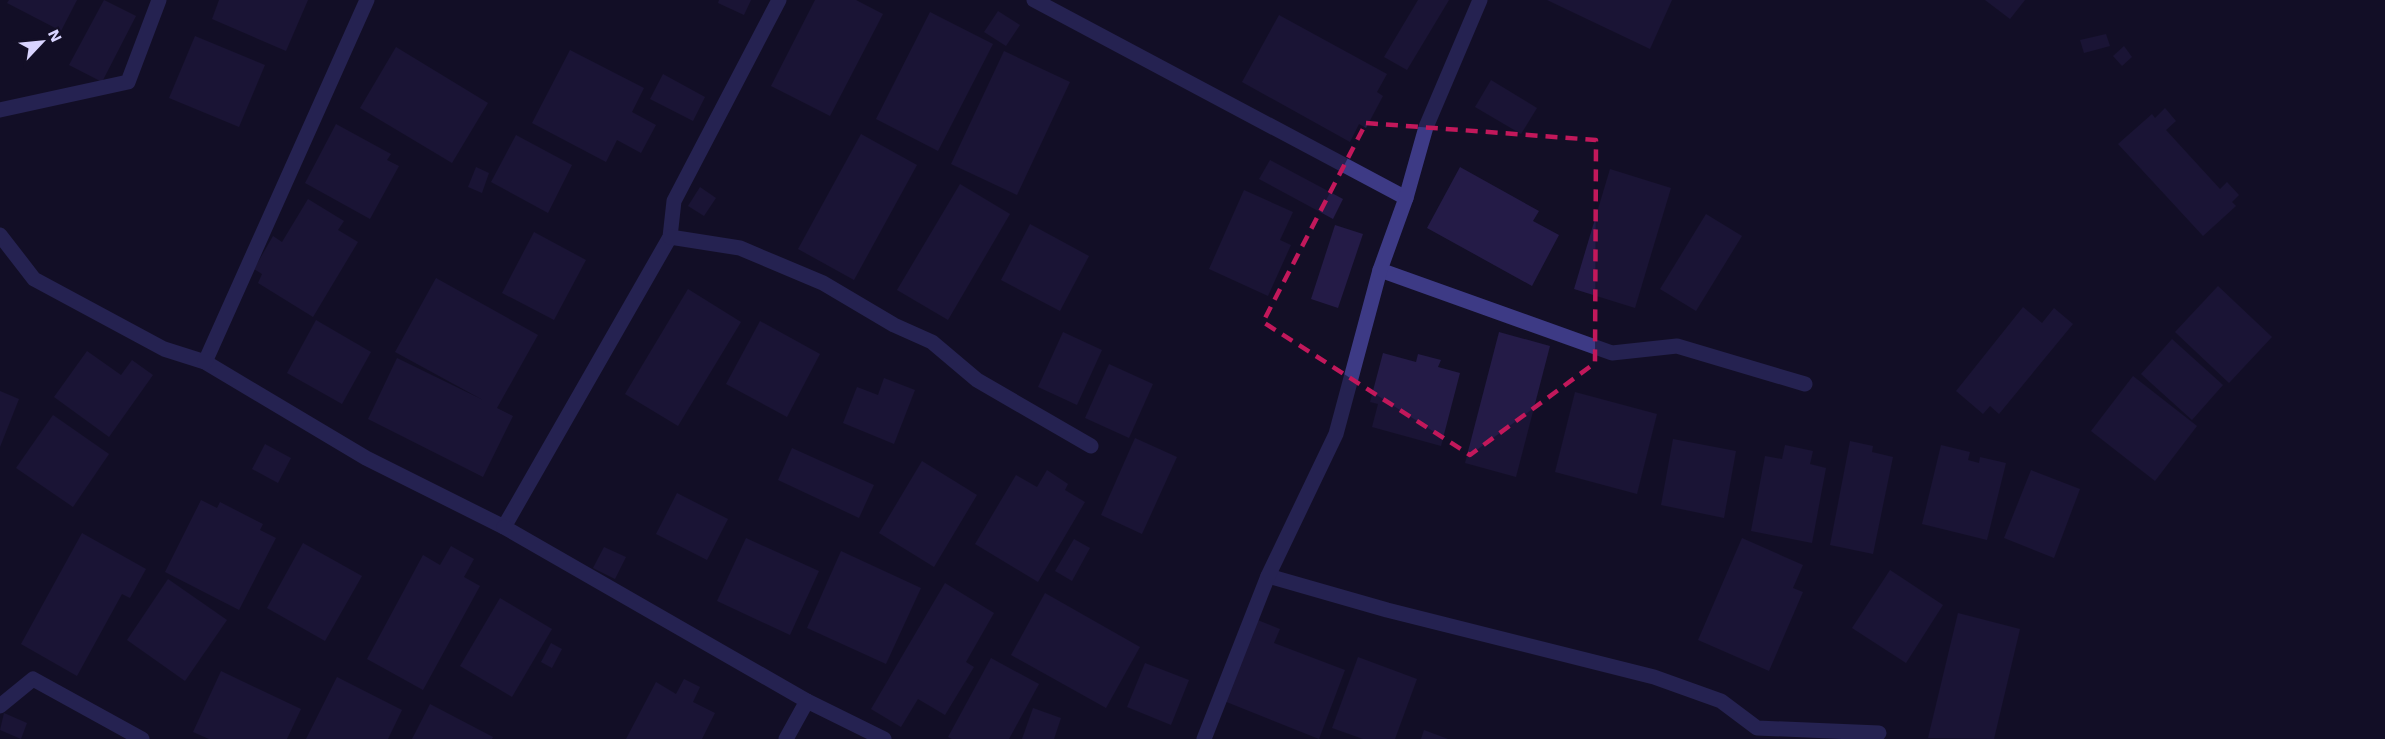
<svg xmlns="http://www.w3.org/2000/svg" width="2385" height="739" viewBox="0 0 2385 739" font-family="'Work Sans',sans-serif">
<style>
.building{fill:#241b47}
.lines{fill:none;stroke-linecap:round;stroke-linejoin:round}
.minor{stroke:#3d3a85;stroke-width:15}
.marked{fill:none;stroke:#c2185b;stroke-width:4.5;stroke-dasharray:12 8;stroke-linejoin:round}
</style>
<rect width="100%" height="100%" fill="#130f26"/>
<!-- building -->
<g class="building">
<path d="M9 0H77L61 31 7 3Z"/>
<path d="M104 0 136 16 102 82 69 65Z"/>
<path d="M219 0H308L286 51 212 19Z"/>
<path d="M719 0H751L744 15 718 3Z"/>
<path d="M815 0H856L883 14 830 116 771 86Z"/>
<path d="M1418 0H1449L1407 70 1384 57Z"/>
<path d="M1547 0H1672L1650 49Z"/>
<path d="M1985 0H2025L2010 19Z"/>
<path d="M998 11 1020 25 1006 46 984 32Z"/>
<path d="M930 12 993 44 938 151 876 119Z"/>
<path d="M1279 15 1387 74 1377 92 1383 96 1366 128 1359 124 1350 142 1242 82Z"/>
<path d="M2106 34 2110 46 2084 53 2080 40Z"/>
<path d="M195 36 265 65 239 127 169 98Z"/>
<path d="M2124 46 2132 57 2122 66 2113 56Z"/>
<path d="M396 47 488 103 452 163 360 108Z"/>
<path d="M570 50 644 88 632 112 656 125 641 153 617 140 606 162 532 123Z"/>
<path d="M1004 51 1070 82 1017 195 951 164Z"/>
<path d="M663 74 705 97 693 121 650 99Z"/>
<path d="M1491 80 1537 108 1521 134 1475 107Z"/>
<path d="M2165 108 2176 121 2166 130 2220 189 2227 182 2239 195 2232 202 2236 206 2203 236 2118 144 2152 114 2155 118Z"/>
<path d="M336 124 391 154 387 160 399 166 370 219 305 183Z"/>
<path d="M861 134 917 165 854 280 798 249Z"/>
<path d="M516 135 572 165 548 213 491 182Z"/>
<path d="M1270 160 1343 199 1333 219 1259 179Z"/>
<path d="M476 167 489 173 482 193 468 187Z"/>
<path d="M1460 167 1539 211 1533 221 1559 235 1532 286 1427 228Z"/>
<path d="M1610 169 1671 188 1635 308 1574 289Z"/>
<path d="M960 184 1010 214 948 320 897 290Z"/>
<path d="M700 187 716 198 704 216 688 206Z"/>
<path d="M1244 190 1293 212 1280 240 1291 245 1268 296 1209 269Z"/>
<path d="M308 199 344 221 338 230 358 242 313 317 258 283 262 274 254 269 273 236 282 242Z"/>
<path d="M1706 214 1742 236 1696 311 1660 289Z"/>
<path d="M1030 224 1089 256 1060 311 1001 280Z"/>
<path d="M1335 225 1363 234 1338 308 1311 299Z"/>
<path d="M534 232 586 260 554 320 502 293Z"/>
<path d="M436 278 538 335 497 408 513 416 483 477 368 419 397 358 483 400 395 352Z"/>
<path d="M2218 286 2272 337 2229 383 2175 332Z"/>
<path d="M688 289 741 322 678 426 625 394Z"/>
<path d="M2023 307 2042 323 2054 308 2073 324 1999 414 1990 406 1983 414 1956 391Z"/>
<path d="M316 320 371 352 342 404 287 373Z"/>
<path d="M760 321 820 354 787 417 726 384Z"/>
<path d="M1063 332 1102 350 1077 405 1038 387Z"/>
<path d="M1499 332 1550 346 1516 477 1465 463Z"/>
<path d="M2172 339 2223 385 2192 420 2141 374Z"/>
<path d="M87 351 121 375 132 360 153 375 109 437 54 397Z"/>
<path d="M1383 353 1416 362 1418 354 1441 360 1438 367 1460 373 1441 446 1372 427 1378 404 1370 402Z"/>
<path d="M1109 364 1153 384 1129 438 1085 418Z"/>
<path d="M2133 376 2197 426 2155 481 2091 431Z"/>
<path d="M884 378 915 390 894 444 843 423 857 387 878 395Z"/>
<path d="M0 391 19 399 0 447Z"/>
<path d="M1575 392 1657 414 1637 494 1555 472Z"/>
<path d="M53 415 109 454 73 507 16 468Z"/>
<path d="M1135 438 1177 457 1142 534 1101 515Z"/>
<path d="M1673 439 1736 451 1724 518 1661 505Z"/>
<path d="M1850 441 1873 446 1872 452 1893 457 1873 554 1830 545Z"/>
<path d="M265 444 291 458 278 483 252 469Z"/>
<path d="M1785 445 1813 451 1810 464 1826 468 1812 543 1751 531 1765 456 1782 459Z"/>
<path d="M1941 445 1970 452 1968 460 1979 463 1980 457 2006 463 1987 540 1922 524Z"/>
<path d="M792 448 874 485 859 518 778 480Z"/>
<path d="M922 461 977 495 934 567 879 533Z"/>
<path d="M1047 470 1068 484 1065 490 1085 502 1038 582 975 544 1016 475 1037 487Z"/>
<path d="M2031 470 2080 489 2054 558 2004 538Z"/>
<path d="M677 493 728 519 707 560 656 534Z"/>
<path d="M201 500 217 508 220 502 263 524 260 530 276 538 239 610 165 572Z"/>
<path d="M82 533 146 569 130 598 122 594 77 676 21 644Z"/>
<path d="M746 538 819 571 790 635 717 601Z"/>
<path d="M1742 538 1803 565 1793 588 1803 592 1769 671 1698 640Z"/>
<path d="M1074 539 1090 548 1072 581 1055 571Z"/>
<path d="M303 543 362 576 325 641 267 608Z"/>
<path d="M451 546 474 559 464 577 480 586 423 690 367 659 423 555 440 565Z"/>
<path d="M604 547 626 557 615 579 593 568Z"/>
<path d="M841 551 921 588 886 664 807 628Z"/>
<path d="M1890 570 1943 605 1906 663 1852 628Z"/>
<path d="M168 579 227 620 185 681 127 640Z"/>
<path d="M945 583 994 613 966 662 974 667 945 715 918 699 901 727 871 709Z"/>
<path d="M1045 593 1140 647 1106 708 1011 655Z"/>
<path d="M500 598 552 629 512 697 460 666Z"/>
<path d="M1958 613 2020 629 1994 739 1928 738Z"/>
<path d="M1255 619 1280 629 1274 643 1345 670 1319 739 1224 701Z"/>
<path d="M551 643 562 649 552 668 541 662Z"/>
<path d="M1358 657 1417 679 1395 739H1363L1332 728Z"/>
<path d="M991 658 1039 684 1009 739H952L948 737Z"/>
<path d="M1145 663 1189 680 1171 725 1127 707Z"/>
<path d="M221 671 301 709 287 739H209L193 732Z"/>
<path d="M337 677 402 710 388 739H306Z"/>
<path d="M684 679 700 687 693 702 715 713 702 739H626L656 682 676 694Z"/>
<path d="M430 704 493 737 492 739H412Z"/>
<path d="M1033 708 1061 718 1054 739H1022Z"/>
<path d="M4 713 27 723 21 739 0 730Z"/>
<path d="M1424 730 1448 739H1421Z"/>
</g>
<g class="lines">
<!-- minor -->
<g class="minor">
<path d="M1034 0 1406 198"/>
<path d="M0 110 128 82 159 0"/>
<path d="M0 235 34 279 164 349 205 362 366 458 504 527 670 237 674 201 779 0"/>
<path d="M670 237 740 248 823 283 894 325 932 342 977 380 1091 446"/>
<path d="M1380 270 1612 353 1677 346 1805 384"/>
<path d="M205 362 367 0"/>
<path d="M504 527 807 701"/>
<path d="M1268 576 1387 610 1654 677 1721 701 1757 728 1879 733"/>
<path d="M0 706 33 679 142 739"/>
<path d="M786 739 807 701 884 739"/>
<path d="M1204 739 1268 576 1336 434 1380 270 1406 198 1426 127 1480 0"/>
</g>
</g>
<!-- marked area -->
<path d="M0 0H2385V739H0ZM1366 123 1596 140 1595 363 1470 455 1263 322Z" fill="#130f26" fill-opacity=".55" fill-rule="evenodd"/>
<path class="marked" d="M1366 123 1596 140 1595 363 1470 455 1263 322Z"/>
<!-- north arrow -->
<g transform="translate(42 42) rotate(64)" stroke="#130f26" stroke-width="4.5" paint-order="stroke">
<path d="M0-4.5L10 22L0 15L-10 22Z" fill="#d9d4ff"/>
<text y="-9" font-size="16" font-weight="bold" text-anchor="middle" fill="#d9d4ff">N</text>
</g>
</svg>
